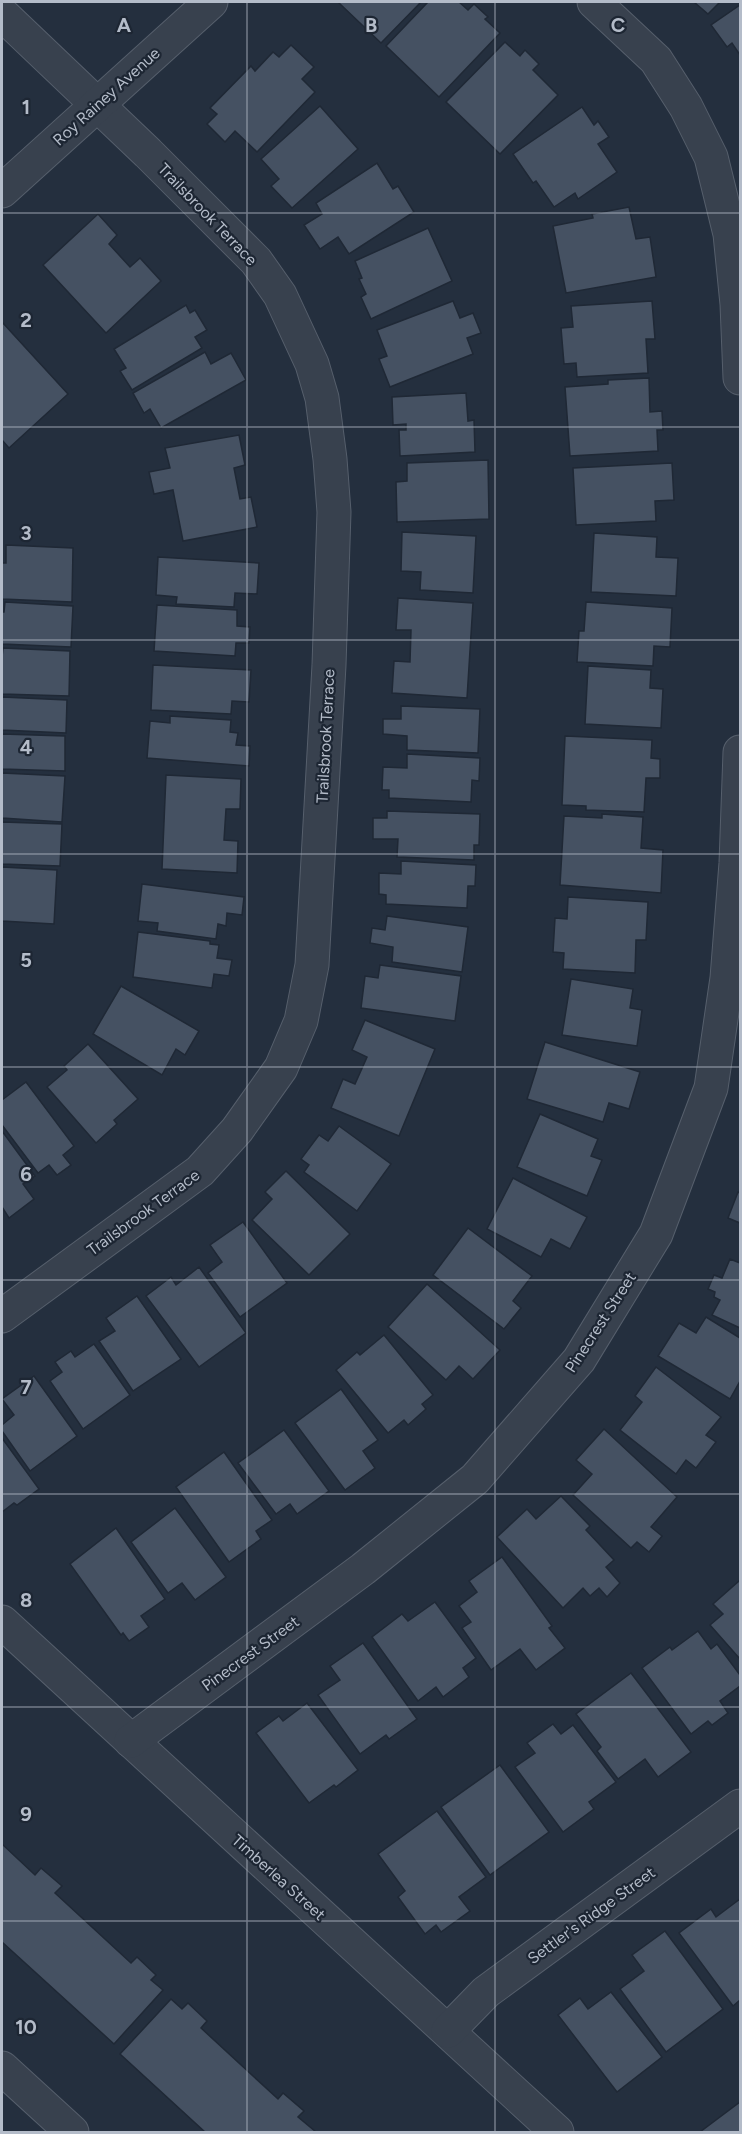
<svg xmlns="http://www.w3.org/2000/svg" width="742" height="2134" viewBox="0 0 742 2134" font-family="Figtree,sans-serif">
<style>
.building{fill:#455162;stroke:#1f2835;stroke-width:1.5}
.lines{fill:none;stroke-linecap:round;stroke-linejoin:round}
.minor-casing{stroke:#565f6c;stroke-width:35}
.minor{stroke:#38414e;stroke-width:33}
.grid{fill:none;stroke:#b4bcc9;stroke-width:1.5;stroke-opacity:0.55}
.labels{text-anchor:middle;stroke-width:4.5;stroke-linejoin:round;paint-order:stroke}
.street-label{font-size:16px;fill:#b4bcc9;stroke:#1d2633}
.grid-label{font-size:20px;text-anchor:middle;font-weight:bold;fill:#b4bcc9;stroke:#1d2633;stroke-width:4.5;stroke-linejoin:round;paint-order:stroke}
</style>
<rect width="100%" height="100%" fill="#242f3e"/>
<!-- building -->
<g class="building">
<path d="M340 2H421L381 43 339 3Z"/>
<path d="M428 2H459L468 10 474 4 488 17 485 19 500 33 439 97 386 46Z"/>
<path d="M694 2H720L708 14Z"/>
<path d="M740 5V55L732 43 727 47 711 25Z"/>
<path d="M505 42 520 56 525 50 539 64 533 70 558 95 500 154 446 102Z"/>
<path d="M291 45 314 67 302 79 315 92 257 152 235 131 225 142 207 124 217 114 210 108 251 66 255 71 273 52 279 57Z"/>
<path d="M320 106 358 149 292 208 271 186 279 179 261 159Z"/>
<path d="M582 107 594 125 598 121 609 137 598 144 617 172 578 199 575 193 554 207 536 181 533 183 513 154Z"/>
<path d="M377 163 393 189 398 186 414 212 349 254 338 237 320 249 304 225 322 214 316 203Z"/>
<path d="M629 207 636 239 650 237 656 277 566 293 553 226 593 218 592 214Z"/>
<path d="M98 214 117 235 109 244 130 267 140 258 161 281 106 333 43 265Z"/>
<path d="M428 228 452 281 371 319 361 297 366 294 359 279 362 278 355 261Z"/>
<path d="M453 301 460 318 473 313 481 333 467 338 473 354 390 387 379 359 387 356 377 330Z"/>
<path d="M652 301 655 339H646L648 373 577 377 576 363 564 364 561 328 573 327 571 306Z"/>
<path d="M186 305 190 313 195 310 207 330 195 337 202 348 132 390 120 371 126 368 114 349Z"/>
<path d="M2 322 68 394 9 448 2 440Z"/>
<path d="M205 352 211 364 231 353 246 380 161 428 150 409 144 413 133 393Z"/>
<path d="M649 378 650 412 662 411 663 430H657L658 451 570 456 565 387 608 384V380Z"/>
<path d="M466 393 468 421 474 420 475 452 400 456 399 430H406V424L393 425 392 397Z"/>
<path d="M239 435 245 465 234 468 240 499 251 497 257 527 183 541 173 490 154 494 149 472 170 468 165 448Z"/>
<path d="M488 460 489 519 397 522 396 482 407 481V463Z"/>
<path d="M672 463 674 500 655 501 656 521 576 525 573 468Z"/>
<path d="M402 532 476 536 473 593 420 590 421 572 401 571Z"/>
<path d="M594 533 657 537 656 557 678 558 676 596 591 592Z"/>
<path d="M6 545 73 548 72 602 2 599V563H6Z"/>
<path d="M158 557 259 563 257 594 235 593 234 607 176 604 177 597 156 595Z"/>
<path d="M398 598 473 603 467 698 392 693 394 661 410 662 411 630H396Z"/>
<path d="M5 602 73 606 71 647 2 644V612H4Z"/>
<path d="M586 602 672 608 670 647 654 646 653 666 577 662 579 631H584Z"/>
<path d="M157 605 237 610V626L250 627 249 643H236L235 656 154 651Z"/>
<path d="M3 648 70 651 69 696 2 694V657Z"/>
<path d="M153 665 251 670 249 702 232 701 231 714 151 710Z"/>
<path d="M588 666 651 670 650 688 663 689 661 728 585 724Z"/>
<path d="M2 697 67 700 66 733 2 730Z"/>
<path d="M401 706 480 709 478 753 407 750V736L383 734V719H401Z"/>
<path d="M170 716 231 720 230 732 238 733 236 745 250 746 249 766 147 758 150 721 170 723Z"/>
<path d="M2 734 65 736V771L2 769Z"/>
<path d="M565 736 652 740 651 758 660 759V778H646L644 812 586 810V806L562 805Z"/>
<path d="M407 754 480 758 479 781 472 780 471 802 389 798V790H382L383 767 407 768Z"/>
<path d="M2 773 65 776 62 822 2 818Z"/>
<path d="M166 775 241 779 240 809H226L224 840 238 841 237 873 162 869Z"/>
<path d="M387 811 480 814 479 845H474V860L397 857 398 839H373V818H387Z"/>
<path d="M602 814 643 817 641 848 663 850 661 893 560 885 564 816 602 818Z"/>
<path d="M2 822 62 824 60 866 2 864Z"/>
<path d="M401 861 476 865 475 886H468L467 908 386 904V895L379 894V873L401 874Z"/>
<path d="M2 867 57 870 54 924 2 921Z"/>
<path d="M142 884 244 897 242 915 227 913 226 926 218 924 216 939 157 931 158 923 138 921Z"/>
<path d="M568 897 648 902 646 940H636L635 973 563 969 564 953 553 952 555 918 567 919Z"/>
<path d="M387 916 468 927 462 972 392 962 393 947 370 943 372 928 385 930Z"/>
<path d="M138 932 210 941V944L219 945 217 958 232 960 229 976 214 974 212 988 133 977Z"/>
<path d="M380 965 461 976 455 1021 361 1008 365 976 378 978Z"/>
<path d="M571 979 633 989 630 1008 642 1010 637 1046 562 1035Z"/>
<path d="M121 986 199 1031 185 1055 176 1049 162 1075 93 1034Z"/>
<path d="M365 1020 435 1049 399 1136 331 1108 343 1079 355 1084 367 1057 352 1050Z"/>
<path d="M545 1042 640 1072 629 1109 609 1103 603 1122 527 1099Z"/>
<path d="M88 1044 138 1099 114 1120 117 1124 96 1143 47 1087 67 1070 64 1066Z"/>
<path d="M26 1082 74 1146 63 1155 71 1165 57 1175 49 1165 38 1173 2 1125V1100Z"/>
<path d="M540 1114 598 1139 591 1156 602 1160 587 1196 517 1167Z"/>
<path d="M339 1126 391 1164 357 1211 304 1172 309 1165 301 1159 319 1135 328 1141Z"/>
<path d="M2 1131 35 1176 23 1184 34 1199 9 1218 2 1207Z"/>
<path d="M286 1171 350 1234 309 1275 252 1220 272 1199 265 1192Z"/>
<path d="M513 1178 587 1217 570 1249 551 1239 541 1257 487 1229Z"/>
<path d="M738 1192 740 1193V1223L728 1218Z"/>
<path d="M243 1222 287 1283 240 1317 208 1273 222 1262 210 1245Z"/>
<path d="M468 1228 532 1276 513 1301 521 1308 504 1329 433 1275Z"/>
<path d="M730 1259 740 1263V1328L712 1315 720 1300 714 1297 715 1292 708 1289 714 1275 722 1278Z"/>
<path d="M199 1267 246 1333 199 1367 146 1296 171 1277 176 1285Z"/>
<path d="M427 1284 500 1350 473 1379 459 1366 446 1380 388 1327Z"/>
<path d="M137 1296 181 1359 133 1391 99 1341 115 1331 106 1318Z"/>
<path d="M706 1317 740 1338V1381L730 1399 658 1356 679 1323 696 1333Z"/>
<path d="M384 1335 433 1395 422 1404 426 1409 408 1425 404 1420 388 1433 336 1370 357 1352 360 1355Z"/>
<path d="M94 1344 130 1395 83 1429 50 1381 62 1372 55 1362 71 1351 75 1357Z"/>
<path d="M656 1367 721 1417 706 1435 716 1442 696 1468 686 1460 676 1474 620 1430 642 1402 635 1396Z"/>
<path d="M34 1376 77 1436 30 1471 2 1431V1425L14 1415 2 1399Z"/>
<path d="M341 1389 378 1440 363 1451 375 1468 345 1490 295 1423Z"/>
<path d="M604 1429 677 1497 651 1527 662 1536 649 1552 637 1542 631 1548 573 1495 592 1474 576 1460Z"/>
<path d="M284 1430 329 1491 297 1514 290 1504 276 1514 238 1463Z"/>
<path d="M2 1438 39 1489 17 1505 14 1503 2 1512Z"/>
<path d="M224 1452 272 1520 256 1531 261 1539 229 1562 176 1487Z"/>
<path d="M561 1496 590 1526 586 1530 614 1560 606 1567 620 1583 607 1597 599 1588 590 1596 583 1588 563 1608 497 1537 527 1509 536 1519Z"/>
<path d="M175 1508 226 1577 195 1600 182 1583 168 1593 131 1542Z"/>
<path d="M116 1528 165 1599 141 1616 149 1627 129 1641 123 1633 121 1635 70 1564Z"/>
<path d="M502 1557 552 1626 549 1628 565 1648 536 1670 520 1649 491 1670 462 1628 471 1622 459 1606 477 1592 469 1581Z"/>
<path d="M739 1581 740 1583V1659L710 1625 723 1614 713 1604Z"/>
<path d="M435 1602 476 1658 463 1668 469 1677 443 1697 436 1687 418 1701 372 1637 402 1614 408 1621Z"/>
<path d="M698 1631 711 1649 717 1644 740 1675V1686L720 1701 728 1713 712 1725 708 1721 691 1734 642 1668 670 1647 672 1650Z"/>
<path d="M363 1643 417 1719 389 1739 386 1735 360 1754 318 1695 340 1680 330 1666Z"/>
<path d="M631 1673 691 1752 658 1777 645 1759 618 1779 597 1751 601 1747 576 1714Z"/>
<path d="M307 1703 358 1770 336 1787 334 1785 309 1803 256 1733 279 1716 283 1721Z"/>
<path d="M553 1724 561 1734 573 1725 616 1782 589 1802 594 1809 563 1832 515 1767 535 1753 527 1743Z"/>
<path d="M500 1765 549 1832 490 1875 441 1807Z"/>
<path d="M437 1811 486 1877 459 1897 470 1911 441 1932 436 1925 425 1934 398 1897 405 1891 378 1854Z"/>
<path d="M2 1844 35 1875 41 1868 62 1886 55 1893 131 1963 137 1957 156 1975 151 1980 163 1990 114 2044 2 1942Z"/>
<path d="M740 1899V2000L733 2006 679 1933 711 1909 716 1917Z"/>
<path d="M665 1931 723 2009 666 2052 620 1989 644 1971 632 1955Z"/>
<path d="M611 1992 662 2057 617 2092 558 2015 580 1998 588 2009Z"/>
<path d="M171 1999 182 2009 188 2003 207 2021 201 2028 278 2099 283 2093 304 2111 298 2117 316 2132H205L120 2054Z"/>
<path d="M740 2102V2132H700Z"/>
</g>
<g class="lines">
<defs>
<g id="minor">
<path d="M594 2 656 60 686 107 711 157 730 234 737 304 740 378"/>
<path d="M2 14 148 153 256 261 280 295 312 364 322 398 330 459 334 512 329 665 312 965 301 1021 281 1068 237 1130 200 1171 2 1316"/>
<path d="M2 191 211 2"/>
<path d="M2 1622 557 2132"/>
<path d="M131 1741 363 1569 475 1479 579 1360 656 1234 711 1088 727 978 736 863 740 752"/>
<path d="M448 2031 486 1992 740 1806"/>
<path d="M2 2068 72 2132"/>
</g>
</defs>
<!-- minor casing -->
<use href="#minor" class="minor-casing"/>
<!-- minor -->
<use href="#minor" class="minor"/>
</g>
<!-- grid -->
<path class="grid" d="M247 2V2132M495 2V2132M2 213H740M2 427H740M2 640H740M2 854H740M2 1067H740M2 1280H740M2 1494H740M2 1707H740M2 1921H740"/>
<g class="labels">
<!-- street labels -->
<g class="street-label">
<text transform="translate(106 96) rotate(-42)" y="6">Roy Rainey Avenue</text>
<text transform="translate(208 214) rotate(46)" y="6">Trailsbrook Terrace</text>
<text transform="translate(325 736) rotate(-87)" y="6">Trailsbrook Terrace</text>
<text transform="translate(143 1212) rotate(-36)" y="6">Trailsbrook Terrace</text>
<text transform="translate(600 1322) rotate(-57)" y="6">Pinecrest Street</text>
<text transform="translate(250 1653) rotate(-36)" y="6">Pinecrest Street</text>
<text transform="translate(279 1877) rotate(42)" y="6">Timberlea Street</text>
<text transform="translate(591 1915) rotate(-36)" y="6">Settler's Ridge Street</text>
</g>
</g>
<g class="grid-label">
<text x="124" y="32">A</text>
<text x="371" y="32">B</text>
<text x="618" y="32">C</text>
<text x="26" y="114">1</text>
<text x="26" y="327">2</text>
<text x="26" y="540">3</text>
<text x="26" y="754">4</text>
<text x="26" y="967">5</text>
<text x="26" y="1181">6</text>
<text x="26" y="1394">7</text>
<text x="26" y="1607">8</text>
<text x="26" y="1821">9</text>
<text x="26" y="2034">10</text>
</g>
<!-- border -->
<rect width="742" height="2134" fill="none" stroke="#b4bcc9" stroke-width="6"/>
</svg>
